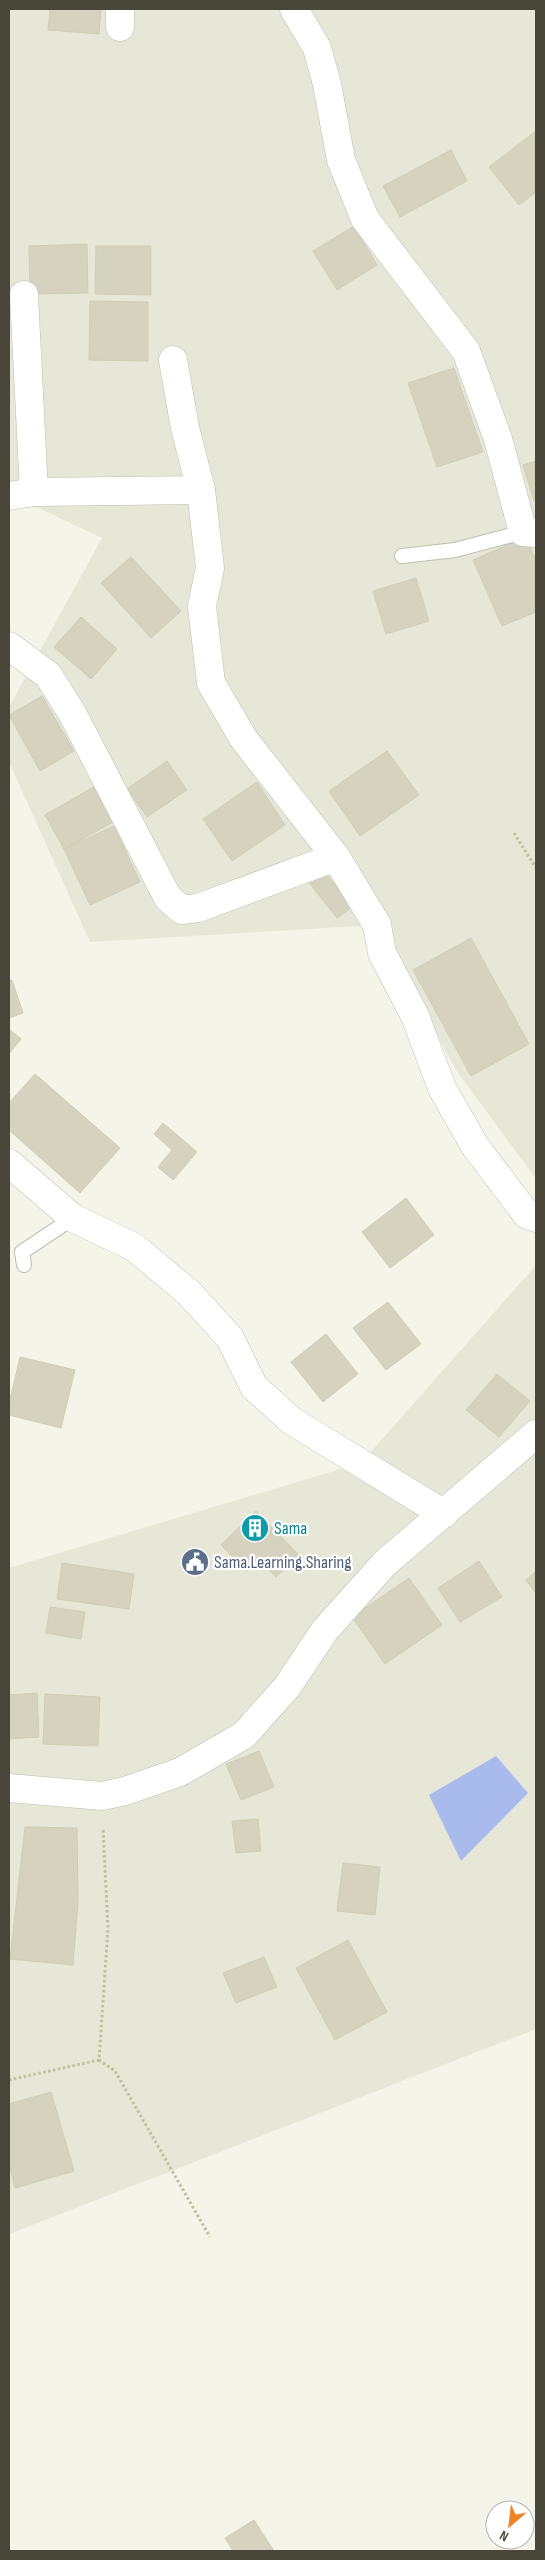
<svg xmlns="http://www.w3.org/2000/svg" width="545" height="2560" viewBox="0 0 545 2560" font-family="'Sofia Sans Condensed',sans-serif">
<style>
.residential{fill:#e7e7d8}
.water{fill:#a9bbed}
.building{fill:#d5d3bf;stroke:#cfcdb3}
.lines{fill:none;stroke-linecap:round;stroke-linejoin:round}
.service-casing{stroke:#bfbfac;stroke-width:16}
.minor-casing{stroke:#bfbfac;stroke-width:29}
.path{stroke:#c0bf9e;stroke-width:3;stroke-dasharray:2.5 2.5;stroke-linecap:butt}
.service{stroke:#fff;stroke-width:14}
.minor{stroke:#fff;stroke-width:28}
.labels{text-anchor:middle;stroke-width:4.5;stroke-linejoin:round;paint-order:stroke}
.culture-label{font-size:18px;fill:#0d838f;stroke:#fff;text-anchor:start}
.service-label{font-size:18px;fill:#4e5e75;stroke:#fff;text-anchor:start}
</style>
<rect width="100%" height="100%" fill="#f4f4e9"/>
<!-- residential -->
<g class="residential">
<path d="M9 9H536V1179L456 1070 377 925 90 942 9 762V707L102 538 9 494Z"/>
<path d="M536 1265V2029L9 2234V1568L361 1463Z"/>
</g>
<!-- water -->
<path class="water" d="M496 1756 528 1793 461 1861 429 1795Z"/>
<!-- building -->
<g class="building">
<path d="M50 9H101L99 34 48 30Z"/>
<path d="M536 131V192L519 205 489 167Z"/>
<path d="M451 150 467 181 400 217 383 186Z"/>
<path d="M354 226 377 265 337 290 313 251Z"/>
<path d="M87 244 88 293 30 294 29 246Z"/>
<path d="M96 246H151V295L95 294Z"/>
<path d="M90 301 148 302V361L89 360Z"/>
<path d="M454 368 483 452 437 467 408 383Z"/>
<path d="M536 461V500L534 501 523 465Z"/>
<path d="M526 537 536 561V612L502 626 473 560Z"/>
<path d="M131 557 181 611 151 638 101 583Z"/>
<path d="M416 578 429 621 386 634 373 591Z"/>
<path d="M81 617 117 649 91 679 54 647Z"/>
<path d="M42 696 74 751 40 771 9 715Z"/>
<path d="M387 751 419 795 360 836 329 791Z"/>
<path d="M167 761 187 790 147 817 127 789Z"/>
<path d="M257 782 285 825 232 861 203 819Z"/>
<path d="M97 785 117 820 64 849 45 815Z"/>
<path d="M114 826 140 882 90 905 64 849Z"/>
<path d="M322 868 352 907 337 918 307 880Z"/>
<path d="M471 938 529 1044 471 1076 413 970Z"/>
<path d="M12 980 23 1013 9 1018V981Z"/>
<path d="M9 1029 21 1039 9 1054Z"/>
<path d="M35 1074 120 1148 80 1193 9 1130V1103Z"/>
<path d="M163 1123 197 1152 173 1180 158 1167 172 1150 154 1134Z"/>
<path d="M406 1198 434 1235 390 1268 362 1232Z"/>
<path d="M388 1302 421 1344 386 1370 353 1328Z"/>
<path d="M326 1334 358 1374 323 1402 291 1362Z"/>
<path d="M20 1357 75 1370 61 1428 9 1415V1404Z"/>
<path d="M497 1374 530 1401 499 1437 466 1410Z"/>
<path d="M256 1511 299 1555 276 1577 258 1559 247 1571 221 1545Z"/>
<path d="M479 1561 502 1597 460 1622 438 1588Z"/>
<path d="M62 1563 134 1574 129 1609 57 1599Z"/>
<path d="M536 1571V1593L526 1580Z"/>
<path d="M409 1578 442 1625 385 1664 352 1617Z"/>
<path d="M50 1607 85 1612 81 1639 46 1633Z"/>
<path d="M37 1693 39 1737 9 1739V1695Z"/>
<path d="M45 1694 100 1697 98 1746 43 1744Z"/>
<path d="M259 1751 274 1787 241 1800 226 1764Z"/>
<path d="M258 1819 261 1851 236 1853 232 1821Z"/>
<path d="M25 1827 77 1828 78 1903 73 1965 10 1959Z"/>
<path d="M343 1863 380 1867 375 1915 337 1911Z"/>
<path d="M348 1940 387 2012 335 2040 296 1968Z"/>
<path d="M264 1957 277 1987 236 2003 223 1973Z"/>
<path d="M51 2092 74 2171 15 2188 9 2164V2104Z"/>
<path d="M254 2520 274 2551H233L225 2538Z"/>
</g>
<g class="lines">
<defs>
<g id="service">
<path d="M402 556 455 550 523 532"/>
<path d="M24 1265 22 1252 73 1218"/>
</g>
<g id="minor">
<path d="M294 9 317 48 327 84 341 160 365 219 466 351 498 439 523 532 536 533"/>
<path d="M120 27V9"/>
<path d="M24 295 34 492"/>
<path d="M173 360 185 428 201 490 210 568 202 606 211 683 243 738 336 857 377 925 382 953 415 1016 442 1088 475 1146 527 1215 536 1218"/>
<path d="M9 496 34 492 201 490"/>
<path d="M9 646 48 675 72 713 168 898 182 910 198 908 336 857"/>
<path d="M9 1163 73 1218 134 1247 189 1293 230 1338 254 1387 292 1421 444 1514"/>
<path d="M9 1788 102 1796 125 1791 180 1772 244 1735 287 1687 325 1630 385 1563 536 1434"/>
</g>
</defs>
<!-- service casing -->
<use href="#service" class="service-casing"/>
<!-- minor casing -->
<use href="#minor" class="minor-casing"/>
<!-- path -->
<g class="path">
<path d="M514 833 536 868"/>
<path d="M99 2060 115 2071 210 2237"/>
<path d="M9 2080 99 2060 108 1928 103 1829"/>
</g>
<!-- service -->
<use href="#service" class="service"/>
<!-- minor -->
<use href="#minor" class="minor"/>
</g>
<!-- icons -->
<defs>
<symbol id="building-disc" viewBox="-11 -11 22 22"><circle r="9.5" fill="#0f9aa8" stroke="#fff"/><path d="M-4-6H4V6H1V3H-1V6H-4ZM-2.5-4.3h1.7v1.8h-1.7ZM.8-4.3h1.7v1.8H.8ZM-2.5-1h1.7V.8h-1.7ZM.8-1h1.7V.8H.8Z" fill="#fff"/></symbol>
<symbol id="civic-disc" viewBox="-11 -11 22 22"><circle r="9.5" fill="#5c6f8a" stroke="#fff"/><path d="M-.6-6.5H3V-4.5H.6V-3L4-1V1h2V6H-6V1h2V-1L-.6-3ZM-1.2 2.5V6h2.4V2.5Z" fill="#fff"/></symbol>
</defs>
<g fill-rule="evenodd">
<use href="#building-disc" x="239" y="1512" width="32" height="32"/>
<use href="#civic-disc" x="179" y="1546" width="32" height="32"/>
</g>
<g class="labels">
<!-- culture labels -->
<g class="culture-label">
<text x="274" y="1534">Sama</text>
</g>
<!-- service labels -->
<g class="service-label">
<text x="214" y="1568">Sama.Learning.Sharing</text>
</g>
</g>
<!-- border -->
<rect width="545" height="2560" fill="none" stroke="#474638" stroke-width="20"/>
<!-- north arrow -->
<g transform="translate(510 2525) rotate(208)"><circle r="24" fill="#ffffff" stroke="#b5b5af"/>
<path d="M0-4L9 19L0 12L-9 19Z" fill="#ef8425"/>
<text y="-8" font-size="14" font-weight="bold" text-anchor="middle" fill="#474638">N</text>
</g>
</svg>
